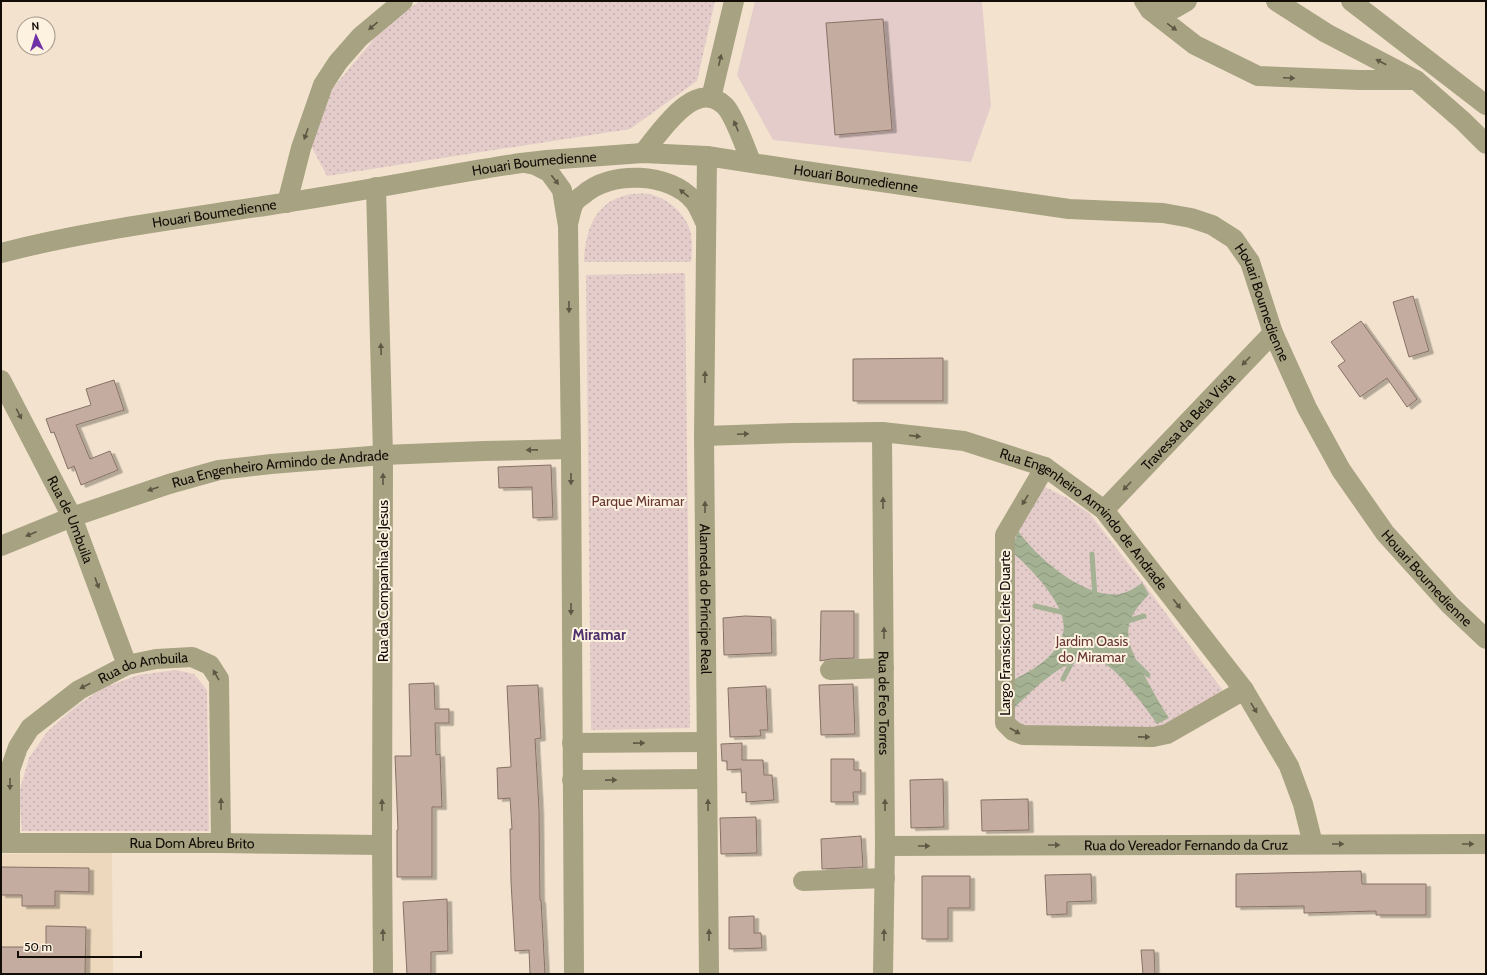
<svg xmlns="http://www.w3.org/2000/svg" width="1487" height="975" viewBox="0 0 1487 975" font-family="Cabin,sans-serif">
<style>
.built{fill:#edd8bd}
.grass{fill:#e4ccca}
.park{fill:url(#park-dots)}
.water{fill:url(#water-waves)}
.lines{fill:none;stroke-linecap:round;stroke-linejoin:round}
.stream{stroke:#a4b193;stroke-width:5}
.building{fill:#c4aca0;stroke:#877165;filter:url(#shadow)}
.minor{stroke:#a7a281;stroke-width:20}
.oneway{fill:#5c5844}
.labels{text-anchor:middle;stroke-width:4;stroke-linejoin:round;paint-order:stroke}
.street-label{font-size:14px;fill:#120d07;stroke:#fdf1e0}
.park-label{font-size:14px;fill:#673533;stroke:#fdf1e0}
.neighbourhood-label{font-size:15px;font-weight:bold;fill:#4e316c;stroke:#fdf1e0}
</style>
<defs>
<pattern id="park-dots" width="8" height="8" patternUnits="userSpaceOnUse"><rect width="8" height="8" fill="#e4ccca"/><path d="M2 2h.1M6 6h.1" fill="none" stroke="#c3aeac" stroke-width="1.8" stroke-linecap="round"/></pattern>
<pattern id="water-waves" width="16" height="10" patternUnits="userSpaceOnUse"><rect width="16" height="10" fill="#a4b193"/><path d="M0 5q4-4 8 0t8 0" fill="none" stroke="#8c977d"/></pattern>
<filter id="shadow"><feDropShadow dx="4.5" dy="2.5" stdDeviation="0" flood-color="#0004"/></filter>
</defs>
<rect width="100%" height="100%" fill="#f3e3ce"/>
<!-- built -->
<path class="built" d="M112 853 113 974H1V854Z"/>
<!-- grass -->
<path class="grass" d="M755 1H982L991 106 971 162 773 140 737 75Z"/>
<!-- park -->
<g class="park">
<path d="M420 1H715L697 81 630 129 327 176 307 138 333 88 384 27Z"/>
<path d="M630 194C636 194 643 193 649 194 667 198 682 211 689 227 693 238 692 251 691 262H584C585 238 590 213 613 200 618 197 625 196 630 194Z"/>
<path d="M685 273 690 728 591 730 586 275Z"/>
<path d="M1041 485 1067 498 1089 513 1145 585 1224 692 1153 731 1024 728 1015 722 1011 528Z"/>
<path d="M176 670 194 674 207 690 209 831H22L19 793 29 758 47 732 75 707 103 688 138 675Z"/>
</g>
<!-- water -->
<path class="water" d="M1018 531C1038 558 1083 599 1120 594 1128 592 1135 588 1142 583L1149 594C1142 602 1133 611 1130 621 1124 640 1135 657 1143 673 1152 689 1159 703 1169 718L1157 724C1151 715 1144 706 1137 697 1123 680 1104 651 1077 661 1053 669 1032 691 1014 708L1013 680C1033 670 1057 657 1063 633 1070 607 1029 567 1011 551Z"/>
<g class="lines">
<!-- stream -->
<g class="stream">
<path d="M1092 554 1095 597"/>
<path d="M1035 606 1065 613"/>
<path d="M1124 622 1144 616"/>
<path d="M1136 663 1148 675"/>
<path d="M1063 679 1074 658"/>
</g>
</g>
<!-- building -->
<g class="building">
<path d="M883 19 892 130 835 135 826 23Z"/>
<path d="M1413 296 1429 351 1409 357 1393 302Z"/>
<path d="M1361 321 1417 399 1407 407 1387 378 1360 397 1338 366 1345 361 1331 342Z"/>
<path d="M943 358V401H853V359Z"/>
<path d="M114 380 124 410 76 425 90 459 110 451 118 470 81 485 74 466 68 469 54 432 51 433 46 419 91 405 86 389Z"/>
<path d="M551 465 553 517 533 518 532 487 499 488 498 467Z"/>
<path d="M821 611H854V658L830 659 820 661Z"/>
<path d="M745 616 771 617 772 653 724 655 723 618Z"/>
<path d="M434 683 435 709H449V723H435L436 755 440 754 442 807H432V877H397V830H398L395 756H411L409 684Z"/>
<path d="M853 684 855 734 821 735 819 685Z"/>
<path d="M538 685 541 738 535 739 539 809 540 900H541L545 974H530L529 950 515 951 511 882 510 829H512L510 798 498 799 497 768 511 767 507 686Z"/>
<path d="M766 686 768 730H760L761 736 730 737 728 688Z"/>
<path d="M742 743V760H763L764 775H772L774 800 746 802V792L742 793 741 769 727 770V761H722L721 744Z"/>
<path d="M831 759H854V770H861V792H853L854 802H831Z"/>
<path d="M943 779 944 827 911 828 910 780Z"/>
<path d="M1028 799 1029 830 982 831 981 800Z"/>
<path d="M756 817 757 853 721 854 720 818Z"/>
<path d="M861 836 863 867 822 869 821 839Z"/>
<path d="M1 867 89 868V892L55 891V906H22V895H1Z"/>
<path d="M1361 871 1362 884H1426V915H1376V911L1304 913V906L1236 907V874Z"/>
<path d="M1091 874 1092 901 1067 902V914L1047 915 1045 875Z"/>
<path d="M922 876H970V908H948V939H922Z"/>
<path d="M447 899 448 951 431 952V974H407L403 902Z"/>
<path d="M754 916V933H761L762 948 729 949V917Z"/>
<path d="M46 926 86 927 85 974H1V947H46Z"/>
<path d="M1141 950H1154L1155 974H1143Z"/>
</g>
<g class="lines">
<!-- minor -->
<g class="minor">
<path d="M1144 1 1150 10 1195 45 1258 76 1360 80H1416"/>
<path d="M1276 1 1326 33 1416 80 1463 121 1486 144"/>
<path d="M1351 1 1486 105"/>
<path d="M1150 10 1175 8 1187 1"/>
<path d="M711 98 734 1"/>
<path d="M643 153C660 133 695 76 725 106 734 115 746 149 751 162"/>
<path id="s1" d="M707 156 704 436 709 974"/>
<path d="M525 163 535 165 549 172 562 190 568 226 571 449 574 974"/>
<path d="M376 187 383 455 382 845 383 974"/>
<path d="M287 203 301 148 323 85 338 62 360 37 403 1"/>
<path d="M568 224C570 217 571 209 574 203 576 200 580 197 583 195 610 170 670 172 694 201 699 207 702 216 705 222"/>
<path id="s2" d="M1 253C93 229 189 218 283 203 363 191 442 175 521 163L547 160 643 153 707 156 798 170 1069 209 1163 213 1191 218 1212 225 1234 239 1250 262 1273 333 1307 408 1341 470 1385 533 1450 605 1486 639"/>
<path id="s3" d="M1 380 72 517 127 665"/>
<path id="s4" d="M882 432 885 846 883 974"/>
<path id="s5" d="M704 436 792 433 882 432 964 441 1045 467 1104 510 1244 690 1289 766 1303 804 1313 844"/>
<path d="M1045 467 1005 535V723L1013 731 1023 735 1153 737 1167 734 1244 690"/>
<path id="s6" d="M1104 510 1273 333"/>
<path id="s7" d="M1 546 72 517 169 484 219 470 271 464 383 455 484 451 571 449"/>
<path d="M830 670 884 668"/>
<path d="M572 743 706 742"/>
<path d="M572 780 707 779"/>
<path id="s8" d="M1 843H221L382 845"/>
<path id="s9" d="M10 843V770L18 747 30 728 79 690 127 665 156 659 192 657 210 665 219 679 221 843"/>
<path id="s10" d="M885 846 1486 844"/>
<path d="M803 881 885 878"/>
</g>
</g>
<!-- one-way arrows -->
<defs><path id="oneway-solid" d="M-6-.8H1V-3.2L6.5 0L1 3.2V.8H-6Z"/></defs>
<g class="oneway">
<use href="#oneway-solid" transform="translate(373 26) rotate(139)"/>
<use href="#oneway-solid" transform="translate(1172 27) rotate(36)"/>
<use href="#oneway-solid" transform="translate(720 60) rotate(-77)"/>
<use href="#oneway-solid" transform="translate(1381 62) rotate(-152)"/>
<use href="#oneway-solid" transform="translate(1289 78) rotate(3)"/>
<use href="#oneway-solid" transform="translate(736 126) rotate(-113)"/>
<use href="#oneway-solid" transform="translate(306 134) rotate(109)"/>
<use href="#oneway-solid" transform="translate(555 180) rotate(52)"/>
<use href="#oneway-solid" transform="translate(684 193) rotate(-141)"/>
<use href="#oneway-solid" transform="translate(569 307) rotate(89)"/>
<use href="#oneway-solid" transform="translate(381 349) rotate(-92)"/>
<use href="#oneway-solid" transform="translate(1246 361) rotate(134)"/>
<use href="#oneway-solid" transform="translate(705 377) rotate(-89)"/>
<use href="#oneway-solid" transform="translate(19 414) rotate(63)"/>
<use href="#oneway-solid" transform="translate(743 434) rotate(-2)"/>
<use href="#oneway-solid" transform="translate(915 436) rotate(6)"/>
<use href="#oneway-solid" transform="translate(532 450) rotate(179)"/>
<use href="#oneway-solid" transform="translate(383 479) rotate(-90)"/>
<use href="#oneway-solid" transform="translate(571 479) rotate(90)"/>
<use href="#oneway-solid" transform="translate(1127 486) rotate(134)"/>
<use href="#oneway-solid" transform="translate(153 489) rotate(161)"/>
<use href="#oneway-solid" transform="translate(1025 500) rotate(121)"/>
<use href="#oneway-solid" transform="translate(883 503) rotate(-90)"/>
<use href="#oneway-solid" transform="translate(705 507) rotate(-90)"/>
<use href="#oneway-solid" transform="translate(31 534) rotate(157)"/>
<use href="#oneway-solid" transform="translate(97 583) rotate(70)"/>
<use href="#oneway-solid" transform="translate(1177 604) rotate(52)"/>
<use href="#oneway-solid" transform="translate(571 609) rotate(90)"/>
<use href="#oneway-solid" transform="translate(884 633) rotate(-90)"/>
<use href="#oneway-solid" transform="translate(216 675) rotate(-120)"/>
<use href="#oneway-solid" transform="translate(85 686) rotate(153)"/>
<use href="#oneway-solid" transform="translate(1254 708) rotate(59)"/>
<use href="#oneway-solid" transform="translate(1015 731) rotate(30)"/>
<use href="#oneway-solid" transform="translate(1144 737) rotate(1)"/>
<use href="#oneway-solid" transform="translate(639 743) rotate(-1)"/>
<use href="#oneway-solid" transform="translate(611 780) rotate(-1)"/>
<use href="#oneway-solid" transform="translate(10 784) rotate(90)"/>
<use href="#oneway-solid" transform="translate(221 804) rotate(-90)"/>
<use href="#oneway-solid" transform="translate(382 805) rotate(-90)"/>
<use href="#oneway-solid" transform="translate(708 805) rotate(-90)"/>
<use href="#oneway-solid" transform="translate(885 805) rotate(-90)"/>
<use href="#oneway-solid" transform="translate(1338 844)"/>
<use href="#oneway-solid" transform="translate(1468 844)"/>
<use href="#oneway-solid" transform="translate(1054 845)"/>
<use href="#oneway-solid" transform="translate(924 846)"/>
<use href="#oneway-solid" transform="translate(383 935) rotate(-91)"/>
<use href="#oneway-solid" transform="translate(709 935) rotate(-90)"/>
<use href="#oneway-solid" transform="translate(884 935) rotate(-89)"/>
</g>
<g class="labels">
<!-- street labels -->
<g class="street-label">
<text dy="5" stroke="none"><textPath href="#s2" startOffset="541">Houari Boumedienne</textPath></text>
<text dy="5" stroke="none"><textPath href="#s2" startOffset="865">Houari Boumedienne</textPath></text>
<text dy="5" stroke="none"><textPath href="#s2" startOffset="217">Houari Boumedienne</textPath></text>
<text dy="5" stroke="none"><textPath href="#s2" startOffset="1321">Houari Boumedienne</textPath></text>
<text dy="5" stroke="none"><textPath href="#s6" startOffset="122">Travessa da Bela Vista</textPath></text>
<text dy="5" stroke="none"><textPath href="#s7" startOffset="292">Rua Engenheiro Armindo de Andrade</textPath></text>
<text dy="5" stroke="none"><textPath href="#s3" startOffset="156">Rua de Umbuila</textPath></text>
<text dy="5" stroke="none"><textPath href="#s5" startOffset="408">Rua Engenheiro Armindo de Andrade</textPath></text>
<text dy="5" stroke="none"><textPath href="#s2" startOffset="1645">Houari Boumedienne</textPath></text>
<text transform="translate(383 581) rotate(-90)" y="5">Rua da Companhia de Jesus</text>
<text dy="5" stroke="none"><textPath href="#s1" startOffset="443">Alameda do Príncipe Real</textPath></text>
<text transform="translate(1005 633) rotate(-90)" y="5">Largo Fransisco Leite Duarte</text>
<text dy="5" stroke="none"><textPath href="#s9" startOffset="251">Rua do Ambuila</textPath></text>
<text dy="5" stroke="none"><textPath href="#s4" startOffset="271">Rua de Feo Torres</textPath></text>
<text dy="5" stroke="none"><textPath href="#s8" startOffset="191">Rua Dom Abreu Brito</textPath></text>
<text dy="5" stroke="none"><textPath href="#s10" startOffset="301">Rua do Vereador Fernando da Cruz</textPath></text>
</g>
<!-- park labels -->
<g class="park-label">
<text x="638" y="506">Parque Miramar</text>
<text x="1092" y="646">Jardim Oasis<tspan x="1092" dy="16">do Miramar</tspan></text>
</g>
<!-- neighbourhood labels -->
<g class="neighbourhood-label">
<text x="599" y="640">Miramar</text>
</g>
</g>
<!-- border -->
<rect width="1487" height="975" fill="none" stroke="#120d07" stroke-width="4"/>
<!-- north arrow -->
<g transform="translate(36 36) rotate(356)"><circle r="19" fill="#fdf1e0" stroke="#9f9689"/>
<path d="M0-3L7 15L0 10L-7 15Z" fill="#7131a6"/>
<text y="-6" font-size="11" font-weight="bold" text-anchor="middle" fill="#120d07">N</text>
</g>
<!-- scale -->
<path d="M18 951v6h123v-6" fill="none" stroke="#120d07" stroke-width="2"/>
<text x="24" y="951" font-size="12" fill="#120d07" stroke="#fdf1e0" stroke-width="3" paint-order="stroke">50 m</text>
</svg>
